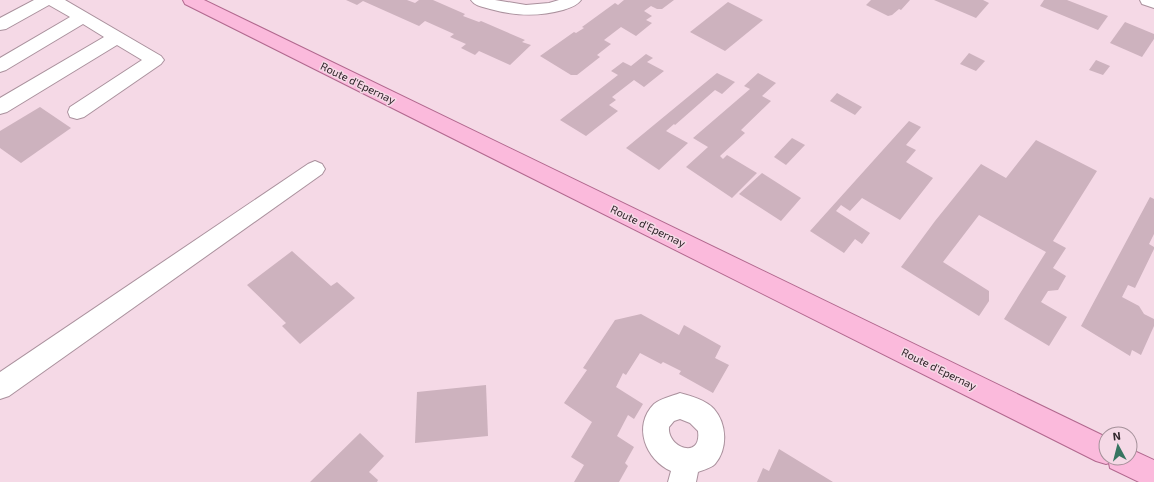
<svg xmlns="http://www.w3.org/2000/svg" width="1154" height="482" viewBox="0 0 1154 482" font-family="'Exo 2',sans-serif">
<style>
.building{fill:#cdb2be}
.lines{fill:none;stroke-linecap:round;stroke-linejoin:round}
.minor-casing{stroke:#aa919d;stroke-width:2}
.major-casing{stroke:#b1688e;stroke-width:2}
.minor{fill:#fff;fill-rule:evenodd}
.major{fill:#fbbadc;fill-rule:evenodd}
.labels{text-anchor:middle;stroke-width:3;stroke-linejoin:round;paint-order:stroke}
.street-label{font-size:11px;fill:#2e2429;stroke:#f5d9e6}
</style>
<rect width="100%" height="100%" fill="#f5d9e6"/>
<!-- building -->
<g class="building">
<path d="M346 0H407L415 3 419 0H433L465 14 463 16 479 22 481 21 525 40 522 42 531 45 510 65 479 51 475 55 461 48 466 44 450 37 454 34 425 21 419 26 363 1 357 5Z"/>
<path d="M624 0H674L662 9H657L651 6 644 11 652 16 646 20 652 23 636 36 621 27 604 40 611 44 597 55 600 57 577 75H571L540 56 574 32 576 33 584 28 582 27 615 3 618 5Z"/>
<path d="M871 0H910L901 10 899 9 892 15 888 16 866 5Z"/>
<path d="M934 0H983L989 3 976 18Z"/>
<path d="M1044 0H1067L1108 16 1098 30 1040 6Z"/>
<path d="M728 2 763 20 725 51 690 32Z"/>
<path d="M1125 22 1154 34V39L1142 57 1110 43Z"/>
<path d="M969 53 985 61 976 71 960 64Z"/>
<path d="M646 54 653 58 647 62 664 71 644 87 634 80 612 97 616 100 609 105 618 111 586 136 560 120 618 75 611 71 623 62 631 66Z"/>
<path d="M1096 60 1110 66 1103 75 1089 70Z"/>
<path d="M717 73 735 82 722 94 715 90 675 125 674 124 666 131 688 143 659 170 626 148Z"/>
<path d="M758 73 776 83 762 96 771 101 741 130 745 133 720 156 723 159 727 155 757 173 732 198 686 167 708 147 693 138 750 89 744 86Z"/>
<path d="M837 93 844 97 862 107 855 115 830 101Z"/>
<path d="M40 107 71 128 21 163 0 148V131Z"/>
<path d="M909 121 921 127 906 145 916 150 906 162 933 178 900 220 862 198 850 211 841 205 836 211 870 233 862 244 855 239 844 253 810 231Z"/>
<path d="M792 138 805 145 786 165 774 157Z"/>
<path d="M1036 140 1097 171 1053 241 1066 248 1053 268 1066 276 1058 290 1048 291 1041 302 1067 317 1049 346 1004 319 1046 252 979 215 943 262 989 291V301L979 316 901 267 935 221 981 164 1006 178Z"/>
<path d="M762 173 801 198 781 221 739 194Z"/>
<path d="M1150 197 1154 199V234L1149 244 1154 247V249L1135 288 1128 285 1122 297 1139 306 1144 314 1154 319V326L1141 355 1132 350 1130 356 1081 326Z"/>
<path d="M292 251 331 286 337 282 355 298 300 344 282 326 286 323 247 285Z"/>
<path d="M641 314 679 335 684 325 721 346 715 358 729 365 713 393 679 374 681 371 663 362 661 364 640 353 626 375 623 373 616 387 643 404 634 419 628 415 617 436 634 447 625 463 628 466 619 482H574L584 465 571 457 592 422 564 403 587 370 583 368 615 320Z"/>
<path d="M486 385 488 436 415 443 417 392Z"/>
<path d="M360 433 384 456 369 472 378 480 377 482H310Z"/>
<path d="M779 449 833 482H757L763 468 769 471Z"/>
</g>
<g class="lines">
<defs>
<g id="minor">
<path d="M34 0H65L161 56 164 60 161 64 84 117 77 119 70 117 68 112 70 107 142 60 117 45 7 112 0 114V98L104 37 83 24 6 70 0 72V58L70 17 49 5 6 29 0 30V18Z"/>
<path d="M471 0H495L526 5 549 3 559 0H581C577 6 569 8 563 10 538 17 515 16 490 9 483 7 475 6 471 0Z"/>
<path d="M1140 0H1154V8L1142 4Z"/>
<path d="M315 161 322 164 325 169 322 174 9 396 0 399V372L308 164Z"/>
<path d="M680 393C691 396 706 400 714 409 727 424 728 449 715 464 711 468 703 470 698 472L696 482H668L671 471C646 460 632 426 654 404 660 399 672 396 680 393ZM680 419 690 423 698 431C702 460 667 448 669 427L674 421Z"/>
</g>
<path id="major" d="M183 0H204L1106 437V458H1130V449L1154 460V482H1139L1110 468 1109 463 1106 464 1096 461 185 4Z"/>
</defs>
<!-- minor casing -->
<use href="#minor" class="minor-casing"/>
<!-- major casing -->
<use href="#major" class="major-casing"/>
<!-- minor -->
<use href="#minor" class="minor"/>
<!-- major -->
<use href="#major" class="major"/>
</g>
<g class="labels">
<!-- street labels -->
<g class="street-label">
<text transform="translate(358 83) rotate(26)" y="4">Route d'Epernay</text>
<text transform="translate(648 226) rotate(26)" y="4">Route d'Epernay</text>
<text transform="translate(939 369) rotate(26)" y="4">Route d'Epernay</text>
</g>
</g>
<!-- north arrow -->
<g transform="translate(1118 446) rotate(353)"><circle r="19" fill="#f5d9e6" stroke="#a5919a"/>
<path d="M0-3L7 15L0 10L-7 15Z" fill="#377561"/>
<text y="-6" font-size="11" font-weight="bold" text-anchor="middle" fill="#2e2429">N</text>
</g>
</svg>
